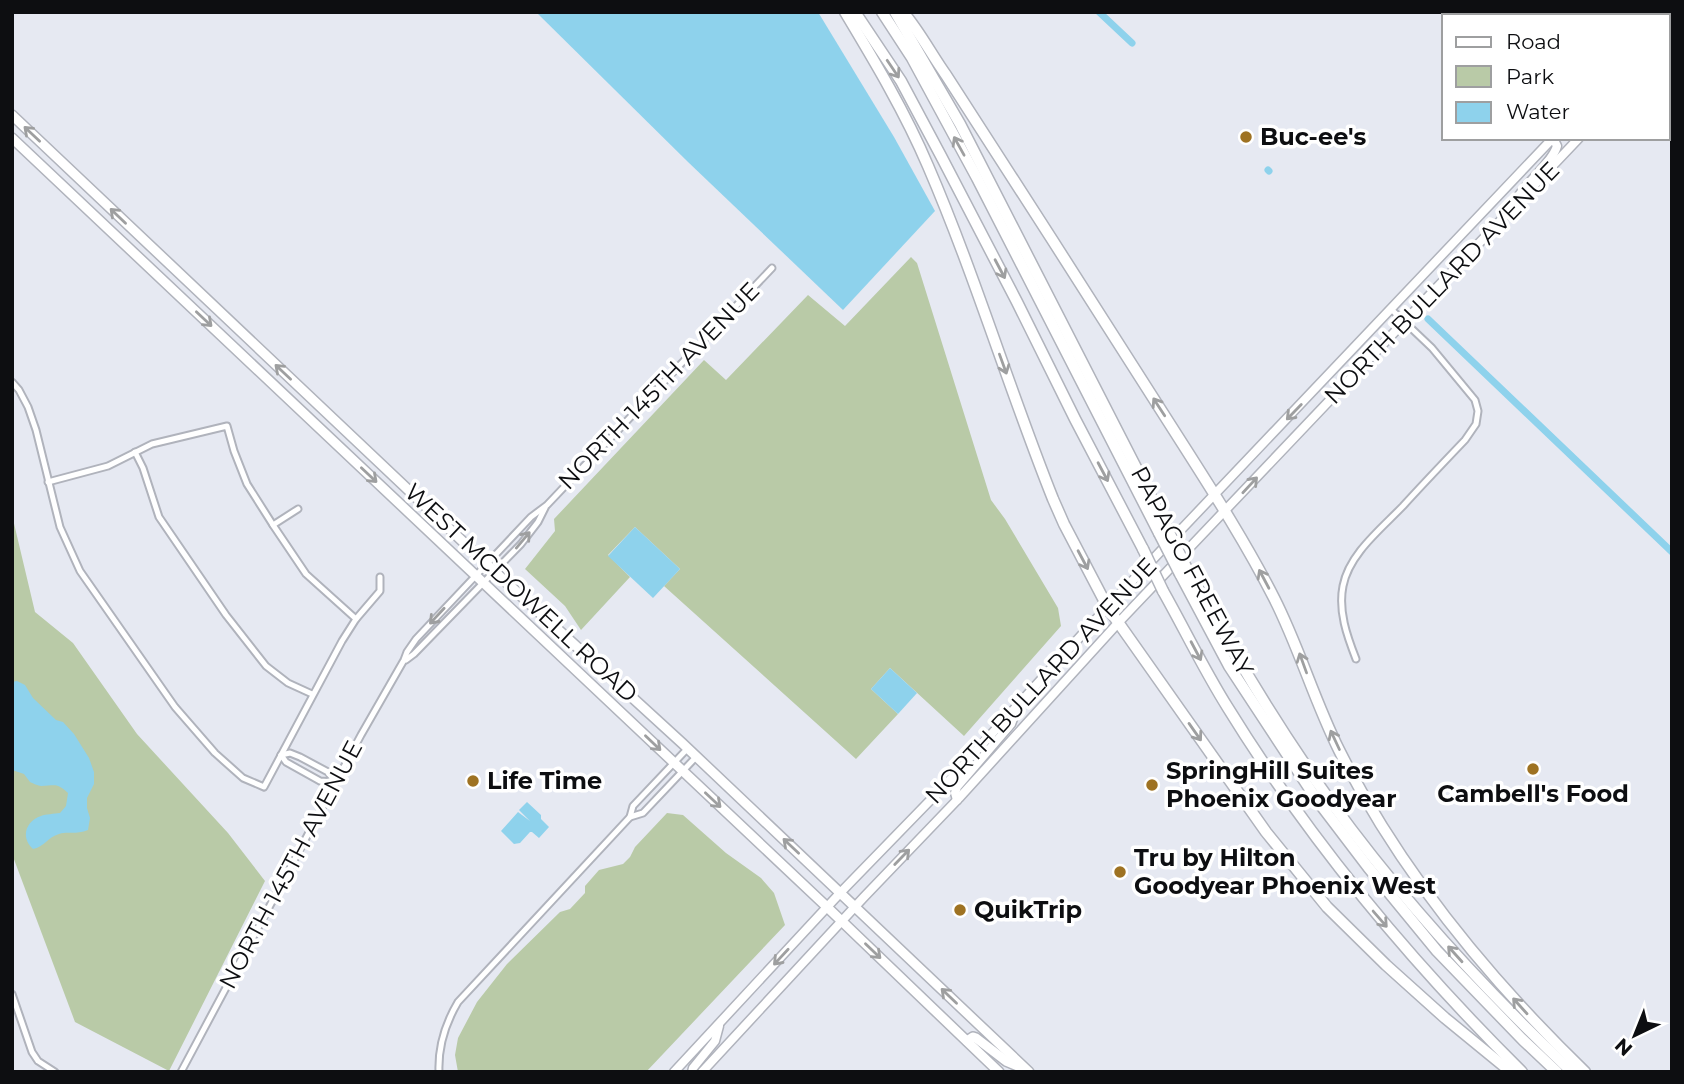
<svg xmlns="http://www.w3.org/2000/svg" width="1684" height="1084" viewBox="0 0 1684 1084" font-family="Montserrat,sans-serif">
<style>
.green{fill:#b9caa7}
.water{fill:#8ed2ec}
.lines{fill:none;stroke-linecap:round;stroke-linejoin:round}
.canal{stroke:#8ed2ec;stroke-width:7}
.minor-casing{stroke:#b0b3bc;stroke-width:9}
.secondary-casing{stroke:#b0b3bc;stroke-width:11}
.primary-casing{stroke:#b0b3bc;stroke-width:12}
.motorway-casing{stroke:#b0b3bc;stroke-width:13}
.minor{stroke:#fff;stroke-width:5}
.secondary{stroke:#fff;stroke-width:8}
.primary{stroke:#fff;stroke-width:9}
.motorway{stroke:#fff;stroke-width:10}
.motorway-bridge-casing{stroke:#b0b3bc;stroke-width:13;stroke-linecap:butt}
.motorway-bridge{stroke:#fff;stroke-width:10}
.oneway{stroke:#9e9fa0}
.poi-dot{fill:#9e7222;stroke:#fff;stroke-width:2.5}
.labels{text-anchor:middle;stroke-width:7;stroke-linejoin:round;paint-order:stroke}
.poi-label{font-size:24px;font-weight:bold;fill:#0d0e11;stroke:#fff;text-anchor:start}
.street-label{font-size:24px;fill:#0d0e11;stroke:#fff}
</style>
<rect width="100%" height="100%" fill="#e6e9f2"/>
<!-- green -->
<g class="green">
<path d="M911 257 917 263 991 500 1005 519 1058 608 1061 626 964 736 890 668 871 689 898 714 856 759 664 586 680 569 635 527 608 555 630 577 581 630 565 606 525 569 555 531 554 519 704 360 726 380 808 295 845 326Z"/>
<path d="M12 515 35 612 73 643 137 734 228 833 265 881 169 1071 75 1022 12 854Z"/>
<path d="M667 813 683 815 726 853 761 878 774 893 785 925 646 1072H458L455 1055 458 1038 477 1002 507 964 560 912 570 909 585 893V886L599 870 623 864 630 857 635 847Z"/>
</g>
<!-- water -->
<g class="water">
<path d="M536 12H818L894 137 935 211 843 310 688 162Z"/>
<path d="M635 527 680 569 653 598 608 556Z"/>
<path d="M890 668 917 693 898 714 871 689Z"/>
<path d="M17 681 25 685 33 698 56 720 63 722 74 734 89 758 94 772V784L87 798V808L90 818 88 830C76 835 67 831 59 834 48 837 44 847 33 849 20 837 26 821 41 816 46 814 54 814 60 813L66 806 68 793C56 782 55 786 41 786 39 786 32 783 30 782L24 774 12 770V682Z"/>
<path d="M527 802 541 815V819L549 827 539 838 532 832H530L520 843 514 844 501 831 518 812 530 821 519 810Z"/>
</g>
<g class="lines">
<!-- canal -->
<g class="canal">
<path d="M1099 12 1132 43"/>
<path d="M1268 170 1269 171"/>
<path d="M1428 319 1672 552"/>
</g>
<defs>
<g id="minor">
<path d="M12 382 19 390 28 407 36 430 60 527 80 571 175 707 215 753 243 778 264 787 342 641 356 619 380 591V577"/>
<path d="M135 452 143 468 159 517 226 615 266 666 288 683 312 694"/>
<path d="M48 482 108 466 152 444 227 426 234 451 247 484 273 525 306 574 356 619"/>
<path d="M273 525 298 509"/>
<path d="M1356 659C1347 636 1338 611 1343 586 1349 554 1381 529 1403 506 1423 484 1444 462 1465 440L1476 424 1478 411 1475 400 1432 348 1391 309"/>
<path d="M406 660 414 654 521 544 538 522 545 508"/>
<path d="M281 755 290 753 300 757 328 772 335 782"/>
<path d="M281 755 286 762 320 781 335 782"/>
<path d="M630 817 643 813 696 757"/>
<path d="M12 994 32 1052 38 1061 55 1072"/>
<path d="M181 1072 361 735 404 660 407 652 416 639 531 517 547 505 772 268"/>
<path d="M439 1072C438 1046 445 1024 458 1002L630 817 633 806 688 748"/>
</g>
<g id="secondary">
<path d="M1668 18 1672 14"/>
<path d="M1668 45 1672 41"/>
<path d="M1516 200C1526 182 1552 163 1557 146L1553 138"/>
<path d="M957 800 955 793 957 787 1011 724 1017 708"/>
<path d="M674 1072 841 892 946 784 1099 616 1553 138"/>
<path d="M692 1072 693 1068 715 1041 719 1026"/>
<path d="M702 1072 864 897 959 798 1118 623 1579 138"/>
</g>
<g id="primary">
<path d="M12 115 494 571 682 743 1029 1072"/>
<path d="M12 138 827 907 999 1072"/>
<path d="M967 1041 973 1037 976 1038 1006 1061 1020 1067"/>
</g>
<g id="motorway">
<path d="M845 12C875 62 905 112 928 166 975 275 1009 389 1053 499L1064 524 1108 608 1266 832 1327 907 1386 965 1445 1018 1511 1072"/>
<path d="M855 12 901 81 941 156 1017 302 1075 419 1143 549"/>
<path d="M882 12 912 58 977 178 1159 533"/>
<path d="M895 12 960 124 1166 526"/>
<path d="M903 12C920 32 931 54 946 75 982 130 1017 186 1053 241 1093 304 1133 366 1173 429 1208 484 1244 539 1274 598 1299 647 1314 700 1339 750 1400 871 1488 978 1585 1072"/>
<path d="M1186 567C1230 648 1277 727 1331 802 1402 900 1484 989 1572 1072"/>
<path d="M1180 574 1229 666 1317 800 1368 867 1437 951 1523 1040 1557 1072"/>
<path d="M1163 591C1185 630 1204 670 1228 708 1310 841 1411 962 1522 1072"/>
</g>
</defs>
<!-- minor casing -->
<use href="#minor" class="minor-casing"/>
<!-- secondary casing -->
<use href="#secondary" class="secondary-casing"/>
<!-- primary casing -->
<use href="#primary" class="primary-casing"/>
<!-- motorway casing -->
<use href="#motorway" class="motorway-casing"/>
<!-- minor -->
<use href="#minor" class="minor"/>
<!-- secondary -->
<use href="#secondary" class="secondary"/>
<!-- primary -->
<use href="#primary" class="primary"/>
<!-- motorway -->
<use href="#motorway" class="motorway"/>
<defs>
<g id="motorway-bridge">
<path d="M1166 526 1186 567"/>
<path d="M1159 533 1180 574"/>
<path d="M1143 549 1163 591"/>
</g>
</defs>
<!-- motorway-bridge casing -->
<use href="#motorway-bridge" class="motorway-bridge-casing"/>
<!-- motorway-bridge -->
<use href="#motorway-bridge" class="motorway-bridge"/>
</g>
<!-- one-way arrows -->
<defs><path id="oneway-shaft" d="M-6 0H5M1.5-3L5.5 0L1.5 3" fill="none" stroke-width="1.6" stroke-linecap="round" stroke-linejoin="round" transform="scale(1.75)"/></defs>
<g class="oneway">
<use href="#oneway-shaft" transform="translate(893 69) rotate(56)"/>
<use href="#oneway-shaft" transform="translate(32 134) rotate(-137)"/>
<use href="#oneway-shaft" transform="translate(959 146) rotate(-119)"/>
<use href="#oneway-shaft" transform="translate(118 216) rotate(-136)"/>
<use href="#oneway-shaft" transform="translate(1000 269) rotate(62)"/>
<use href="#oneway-shaft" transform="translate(204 319) rotate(43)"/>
<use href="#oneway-shaft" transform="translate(1003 364) rotate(70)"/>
<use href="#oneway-shaft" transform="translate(283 372) rotate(-137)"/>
<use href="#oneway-shaft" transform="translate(1159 407) rotate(-123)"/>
<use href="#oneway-shaft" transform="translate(1294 412) rotate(134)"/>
<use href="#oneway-shaft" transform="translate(1103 472) rotate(62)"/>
<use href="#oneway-shaft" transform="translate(369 475) rotate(43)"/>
<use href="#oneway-shaft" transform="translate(1250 485) rotate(-47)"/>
<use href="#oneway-shaft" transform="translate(523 540) rotate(-50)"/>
<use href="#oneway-shaft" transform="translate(1083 560) rotate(62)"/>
<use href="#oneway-shaft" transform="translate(1264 579) rotate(-118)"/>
<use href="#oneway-shaft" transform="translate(437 616) rotate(133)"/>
<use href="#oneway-shaft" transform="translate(1196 651) rotate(62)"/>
<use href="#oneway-shaft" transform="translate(1303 663) rotate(-110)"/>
<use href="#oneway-shaft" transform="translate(1195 732) rotate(55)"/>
<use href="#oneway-shaft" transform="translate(1335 740) rotate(-115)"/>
<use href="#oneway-shaft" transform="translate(653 743) rotate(44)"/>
<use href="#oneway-shaft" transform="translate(713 800) rotate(43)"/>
<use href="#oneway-shaft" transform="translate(791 846) rotate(-137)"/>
<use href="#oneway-shaft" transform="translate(902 857) rotate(-46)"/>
<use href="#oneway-shaft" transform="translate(1380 919) rotate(49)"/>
<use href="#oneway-shaft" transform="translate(873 951) rotate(44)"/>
<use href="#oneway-shaft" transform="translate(1455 954) rotate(-132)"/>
<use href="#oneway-shaft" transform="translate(781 957) rotate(133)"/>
<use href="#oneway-shaft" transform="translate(949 996) rotate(-136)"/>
<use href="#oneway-shaft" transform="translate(1520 1006) rotate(-132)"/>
</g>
<!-- markers -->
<g class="poi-dot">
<circle cx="1246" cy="137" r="7"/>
<circle cx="1533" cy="769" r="7"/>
<circle cx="473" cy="781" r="7"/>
<circle cx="1152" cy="785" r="7"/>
<circle cx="1120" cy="872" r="7"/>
<circle cx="960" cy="910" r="7"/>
</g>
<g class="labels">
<!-- poi labels -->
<g class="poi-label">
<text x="1260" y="145">Buc-ee's</text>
<text x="1166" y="779">SpringHill Suites<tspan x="1166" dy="28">Phoenix Goodyear</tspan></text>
<text x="487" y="789">Life Time</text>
<text x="1533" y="802" text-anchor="middle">Cambell's Food</text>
<text x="1134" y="866">Tru by Hilton<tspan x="1134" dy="28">Goodyear Phoenix West</tspan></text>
<text x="974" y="918">QuikTrip</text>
</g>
<!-- street labels -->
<g class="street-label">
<text transform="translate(1442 283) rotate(-46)" y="8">NORTH BULLARD AVENUE</text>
<text transform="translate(659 386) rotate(-46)" y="8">NORTH 145TH AVENUE</text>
<text transform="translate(1192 571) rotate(62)" y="8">PAPAGO FREEWAY</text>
<text transform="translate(521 593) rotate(43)" y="8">WEST MCDOWELL ROAD</text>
<text transform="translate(1041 681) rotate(-47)" y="8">NORTH BULLARD AVENUE</text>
<text transform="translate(291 865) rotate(-62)" y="8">NORTH 145TH AVENUE</text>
</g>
</g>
<!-- border -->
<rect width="1684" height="1084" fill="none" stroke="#0d0e11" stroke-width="28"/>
<!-- legend -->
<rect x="1442" y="14" width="228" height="126" fill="#ffffff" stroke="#9e9fa0" stroke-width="2"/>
<rect x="1456" y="37" width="35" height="10" fill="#ffffff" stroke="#9e9fa0" stroke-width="2"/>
<text x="1506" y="49" font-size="21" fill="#0d0e11">Road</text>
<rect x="1456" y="66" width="35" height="21" fill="#b9caa7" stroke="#9e9fa0" stroke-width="2"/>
<text x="1506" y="84" font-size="21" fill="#0d0e11">Park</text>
<rect x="1456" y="102" width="35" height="21" fill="#8ed2ec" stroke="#9e9fa0" stroke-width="2"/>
<text x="1506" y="119" font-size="21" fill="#0d0e11">Water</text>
<!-- north arrow -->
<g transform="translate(1635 1035) rotate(223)" stroke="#ffffff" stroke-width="5" paint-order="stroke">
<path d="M0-5L12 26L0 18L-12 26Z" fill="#0d0e11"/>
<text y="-10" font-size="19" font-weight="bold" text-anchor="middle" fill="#0d0e11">N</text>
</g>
</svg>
